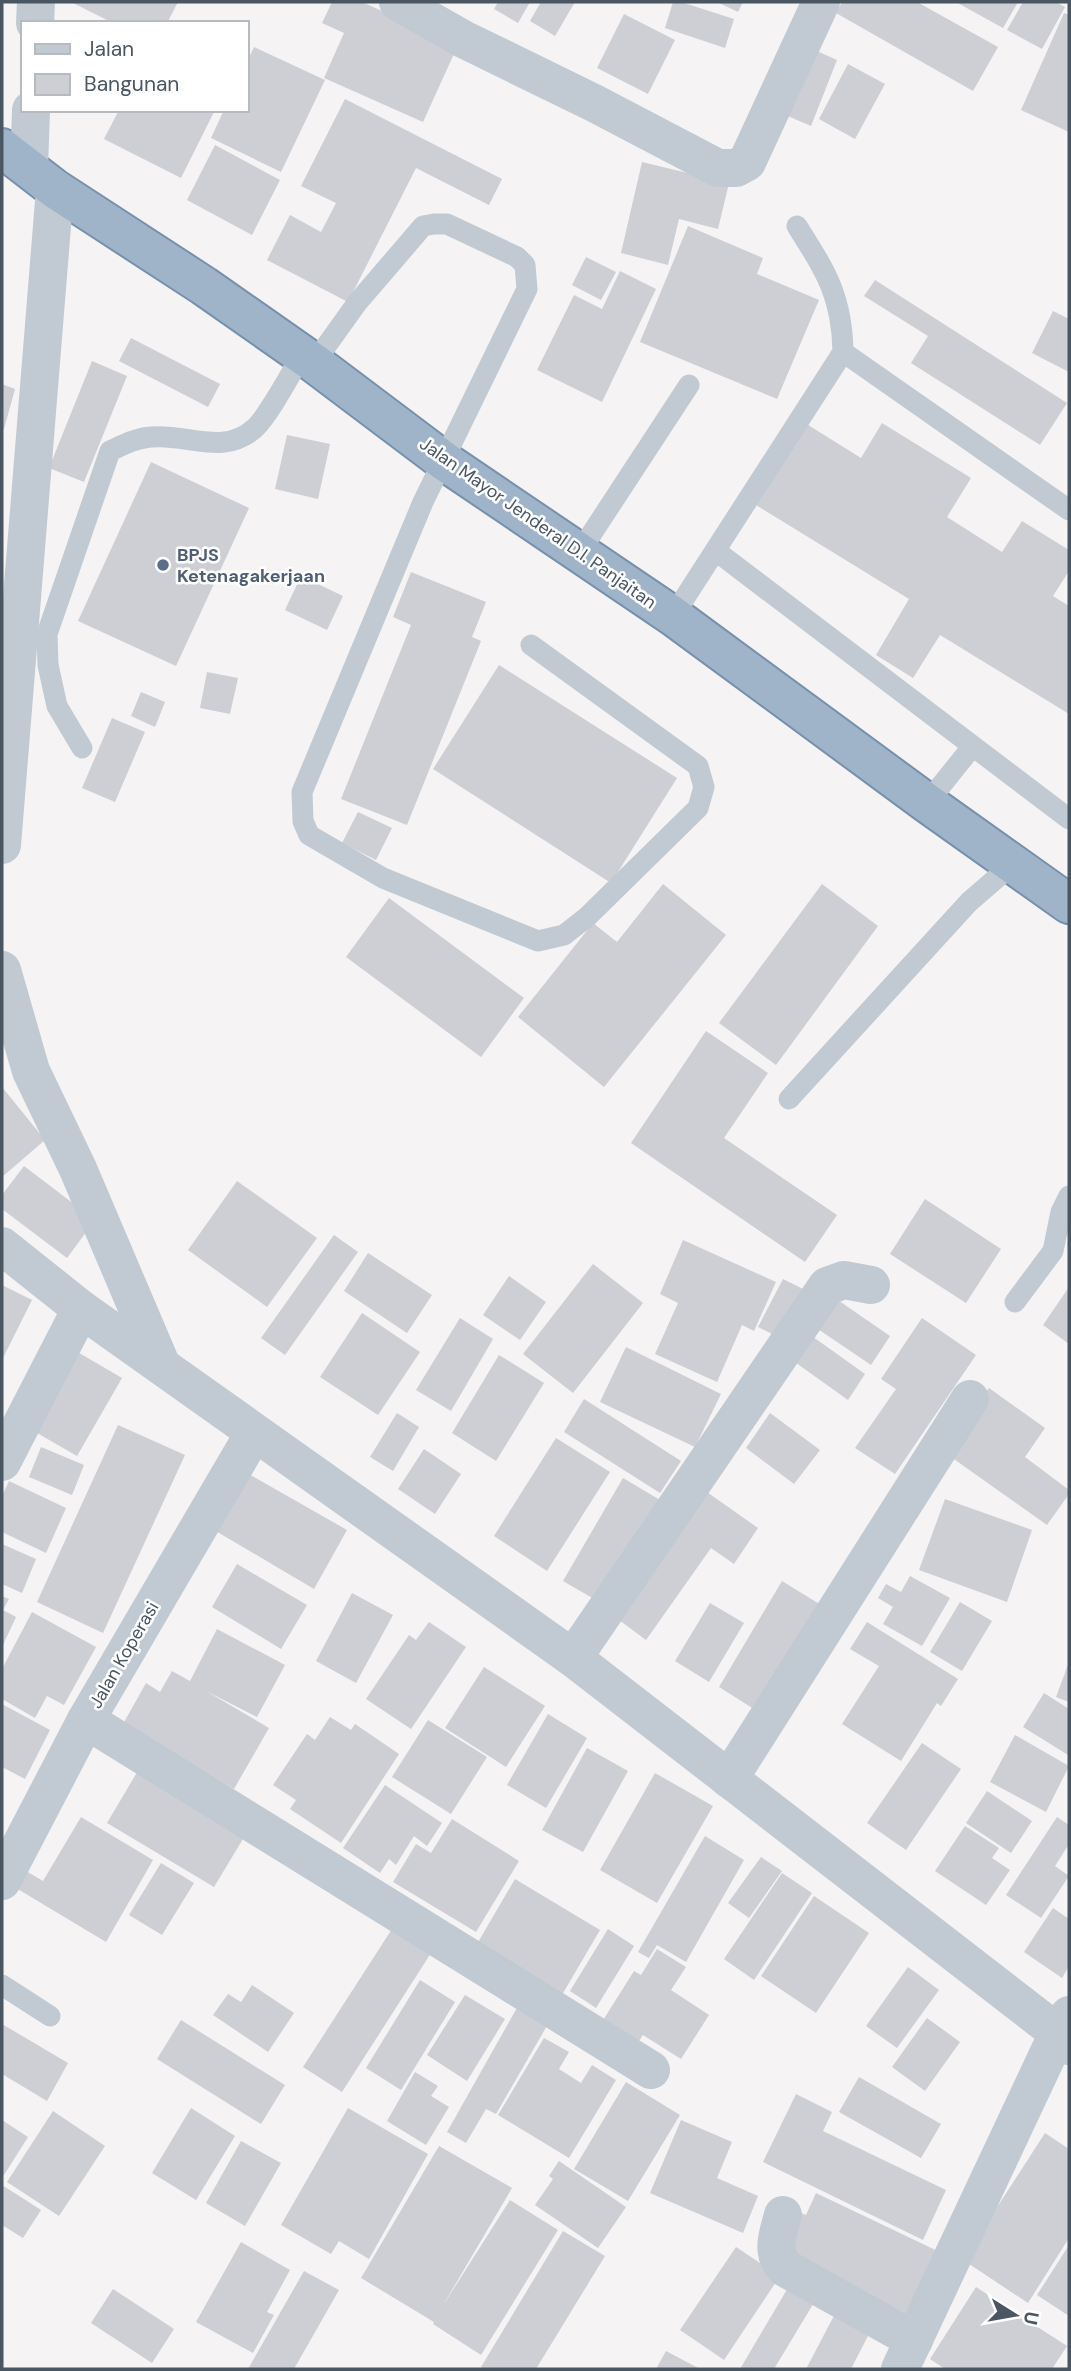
<svg xmlns="http://www.w3.org/2000/svg" width="1071" height="2371" viewBox="0 0 1071 2371" font-family="'DM Sans',sans-serif">
<style>
.building{fill:#cdcfd5}
.lines{fill:none;stroke-linecap:round;stroke-linejoin:round}
.trunk-casing{stroke:#7690ad;stroke-width:42}
.service{stroke:#c1cad2;stroke-width:21}
.minor{stroke:#c1cad2;stroke-width:38}
.tertiary{stroke:#c1cad2;stroke-width:38}
.trunk{stroke:#9fb4c9;stroke-width:38}
.service-dot{fill:#5c6f8a;stroke:#fff;stroke-width:2.5}
.labels{text-anchor:middle;stroke-width:5;stroke-linejoin:round;paint-order:stroke}
.street-label{font-size:18px;fill:#4a5661;stroke:#fff}
.service-label{font-size:18px;font-weight:bold;fill:#4e5e75;stroke:#fff;text-anchor:start}
</style>
<rect width="100%" height="100%" fill="#f5f3f3"/>
<!-- building -->
<g class="building">
<path d="M71 2H178L167 23H113Z"/>
<path d="M332 2H362L458 45 423 122 324 78 344 33 322 23Z"/>
<path d="M498 2H530L518 23 494 9Z"/>
<path d="M541 2H575L555 36 530 21Z"/>
<path d="M673 2H681L734 19 725 48 665 28Z"/>
<path d="M717 2H743L738 12Z"/>
<path d="M842 2H917L998 47 973 91 836 13Z"/>
<path d="M956 2H1018L1003 28Z"/>
<path d="M1023 2H1056L1065 7 1042 49 1007 30Z"/>
<path d="M1064 13 1069 15V132L1021 110Z"/>
<path d="M624 14 675 40 648 94 597 68Z"/>
<path d="M254 47 325 80 281 172 211 138 224 110H247V62Z"/>
<path d="M810 48 837 60 811 126 783 114Z"/>
<path d="M848 64 885 84 855 139 819 119Z"/>
<path d="M345 99 502 179 489 205 416 168 348 302 267 260 290 215 321 232 336 203 301 186Z"/>
<path d="M119 110H215L181 178 104 139Z"/>
<path d="M215 145 280 180 252 235 187 200Z"/>
<path d="M642 162 729 183 718 229 679 219 668 265 621 253Z"/>
<path d="M688 226 763 258 757 274 819 300 777 399 640 342Z"/>
<path d="M586 257 616 272 601 300 572 285Z"/>
<path d="M620 271 656 289 602 402 537 370 574 295 602 309Z"/>
<path d="M875 280 1067 403 1040 445 911 363 928 336 864 296Z"/>
<path d="M1053 311 1069 319V372L1032 353Z"/>
<path d="M131 338 220 384 208 407 119 361Z"/>
<path d="M92 361 127 376 84 482 49 468Z"/>
<path d="M2 384 15 389 4 429 2 428Z"/>
<path d="M805 423 861 458 882 423 971 478 947 517 1002 552 1022 521 1069 550V571L1053 596 1069 606V714L940 635 913 678 876 655 909 599 756 505Z"/>
<path d="M287 435 330 444 318 499 275 489Z"/>
<path d="M151 462 249 508 176 666 78 621Z"/>
<path d="M411 572 486 602 472 637 481 641 407 825 341 799 411 625 393 617Z"/>
<path d="M301 576 343 596 327 630 285 610Z"/>
<path d="M499 665 677 778 611 883 433 769Z"/>
<path d="M207 672 238 678 230 714 200 708Z"/>
<path d="M141 692 165 702 155 727 131 716Z"/>
<path d="M112 718 145 732 115 802 82 788Z"/>
<path d="M358 812 392 828 376 860 342 843Z"/>
<path d="M663 884 726 935 604 1087 518 1017 593 923 617 942Z"/>
<path d="M822 884 878 926 776 1065 719 1023Z"/>
<path d="M389 898 524 998 481 1057 346 957Z"/>
<path d="M706 1031 768 1073 724 1138 837 1215 805 1262 631 1143Z"/>
<path d="M2 1087 45 1140 2 1177Z"/>
<path d="M24 1166 95 1220 67 1258 2 1209V1195Z"/>
<path d="M237 1181 317 1238 267 1307 188 1250Z"/>
<path d="M925 1199 1001 1249 966 1303 890 1254Z"/>
<path d="M334 1235 358 1252 285 1355 261 1338Z"/>
<path d="M683 1240 776 1282 754 1331 742 1325 717 1382 655 1354 678 1303 660 1294Z"/>
<path d="M368 1253 432 1295 407 1333 344 1291Z"/>
<path d="M593 1264 643 1303 573 1393 523 1354Z"/>
<path d="M509 1276 546 1302 520 1340 483 1315Z"/>
<path d="M783 1279 805 1290 780 1338 758 1327Z"/>
<path d="M2 1285 32 1300 2 1360Z"/>
<path d="M1069 1287V1344L1043 1325Z"/>
<path d="M832 1296 890 1336 871 1365 812 1325Z"/>
<path d="M362 1313 420 1352 378 1415 320 1377Z"/>
<path d="M460 1318 493 1339 451 1411 416 1390Z"/>
<path d="M922 1318 976 1355 895 1474 855 1448 896 1389 881 1379Z"/>
<path d="M809 1334 865 1374 848 1400 792 1360Z"/>
<path d="M69 1347 122 1378 77 1456 25 1426Z"/>
<path d="M626 1347 721 1394 695 1447 600 1402Z"/>
<path d="M499 1355 544 1383 496 1461 452 1433Z"/>
<path d="M989 1388 1045 1428 1025 1457 1069 1490V1494L1047 1525 944 1452Z"/>
<path d="M584 1399 681 1461 660 1493 564 1432Z"/>
<path d="M397 1413 419 1427 393 1471 370 1457Z"/>
<path d="M770 1413 820 1450 794 1484 746 1448Z"/>
<path d="M118 1425 185 1455 103 1633 37 1602Z"/>
<path d="M556 1438 610 1472 547 1571 494 1536Z"/>
<path d="M41 1447 84 1465 72 1495 29 1477Z"/>
<path d="M424 1449 461 1474 435 1514 398 1489Z"/>
<path d="M247 1473 347 1530 314 1589 214 1530Z"/>
<path d="M623 1478 660 1500 601 1603 563 1581Z"/>
<path d="M9 1481 66 1508 46 1553 2 1532V1496Z"/>
<path d="M704 1490 758 1528 734 1564 711 1548 646 1640 615 1617Z"/>
<path d="M945 1499 1032 1530 1007 1602 919 1570Z"/>
<path d="M2 1544 36 1559 22 1593 2 1584Z"/>
<path d="M237 1564 307 1605 281 1649 212 1607Z"/>
<path d="M910 1576 950 1598 922 1646 883 1624 893 1607 878 1598 886 1584 901 1592Z"/>
<path d="M782 1581 821 1605 757 1711 719 1687Z"/>
<path d="M352 1593 393 1615 356 1683 316 1661Z"/>
<path d="M2 1596 9 1599 3 1610 16 1617 2 1647Z"/>
<path d="M960 1602 992 1621 962 1671 930 1652Z"/>
<path d="M710 1603 744 1623 709 1682 675 1661Z"/>
<path d="M32 1612 96 1647 64 1705 47 1696 35 1718 2 1699V1669Z"/>
<path d="M429 1622 466 1647 411 1729 366 1699 409 1635 416 1640Z"/>
<path d="M867 1622 958 1679 941 1706 937 1703 901 1761 842 1724 879 1666 850 1649Z"/>
<path d="M217 1629 285 1665 257 1717 206 1691 269 1728 234 1789 123 1724 146 1683 160 1692 172 1671 190 1681Z"/>
<path d="M1069 1662V1702L1056 1697Z"/>
<path d="M484 1667 545 1706 506 1767 445 1728Z"/>
<path d="M1044 1693 1069 1709 1068 1755 1023 1727Z"/>
<path d="M2 1704 50 1730 25 1779 2 1767Z"/>
<path d="M548 1714 587 1738 546 1808 507 1785Z"/>
<path d="M330 1717 351 1730 355 1724 399 1754 341 1843 290 1809 296 1800 273 1785 307 1734 315 1740Z"/>
<path d="M428 1720 487 1757 451 1814 392 1777Z"/>
<path d="M1015 1735 1069 1766 1046 1812 990 1782Z"/>
<path d="M922 1743 961 1769 906 1850 867 1823Z"/>
<path d="M587 1748 628 1771 583 1852 542 1830Z"/>
<path d="M139 1769 246 1834 214 1887 107 1823Z"/>
<path d="M655 1773 713 1806 657 1903 600 1870Z"/>
<path d="M385 1785 442 1823 427 1846 414 1836 396 1865 389 1859 380 1873 343 1848Z"/>
<path d="M987 1791 1032 1821 1011 1853 966 1823Z"/>
<path d="M81 1817 153 1860 106 1942 16 1888 26 1871 43 1881Z"/>
<path d="M1057 1817 1069 1825V1844L1055 1866 1069 1876 1041 1918 1006 1895Z"/>
<path d="M452 1819 519 1861 476 1932 393 1882 416 1844 431 1853Z"/>
<path d="M965 1826 999 1848 992 1858 1010 1870 986 1905 935 1871Z"/>
<path d="M705 1836 744 1860 686 1962 657 1945 649 1958 638 1952Z"/>
<path d="M761 1857 782 1871 749 1918 728 1903Z"/>
<path d="M161 1863 194 1883 162 1935 129 1915Z"/>
<path d="M782 1873 812 1893 754 1980 724 1959Z"/>
<path d="M515 1879 600 1930 559 2000 474 1949Z"/>
<path d="M814 1896 869 1933 816 2013 761 1976Z"/>
<path d="M1053 1908 1069 1919V1966L1062 1978 1024 1952Z"/>
<path d="M392 1929 431 1953 342 2092 303 2067Z"/>
<path d="M608 1929 634 1946 596 2008 570 1991Z"/>
<path d="M657 1949 686 1967 671 1990 709 2015 681 2059 643 2035 635 2047 600 2025 634 1971 641 1975Z"/>
<path d="M908 1967 939 1990 897 2048 866 2026Z"/>
<path d="M420 1980 455 2002 401 2090 366 2068Z"/>
<path d="M252 1985 294 2013 268 2052 213 2015 228 1994 241 2002Z"/>
<path d="M465 1995 505 2019 467 2081 427 2055Z"/>
<path d="M518 2006 548 2024 496 2114 486 2109 466 2143 447 2132Z"/>
<path d="M927 2018 960 2042 925 2091 892 2067Z"/>
<path d="M181 2020 285 2085 261 2124 157 2059Z"/>
<path d="M2 2024 68 2063 47 2101 2 2074Z"/>
<path d="M544 2038 569 2052 559 2069 581 2083 592 2065 616 2080 569 2158 498 2115Z"/>
<path d="M415 2072 438 2086 431 2096 449 2107 426 2145 387 2121Z"/>
<path d="M859 2077 941 2124 921 2158 839 2112Z"/>
<path d="M626 2082 680 2115 628 2201 574 2169Z"/>
<path d="M796 2094 832 2112 823 2131 946 2190 923 2240 763 2162Z"/>
<path d="M191 2108 235 2136 196 2200 152 2173Z"/>
<path d="M348 2108 428 2154 369 2259 339 2241 331 2254 281 2225Z"/>
<path d="M53 2111 105 2146 59 2216 7 2182Z"/>
<path d="M2 2120 28 2137 4 2175 2 2174Z"/>
<path d="M681 2120 732 2142 717 2178 758 2196 743 2233 650 2193Z"/>
<path d="M1045 2133 1069 2149V2238L1028 2303 963 2260Z"/>
<path d="M241 2141 281 2163 245 2226 206 2203Z"/>
<path d="M439 2146 512 2188 442 2307 510 2200 558 2230 481 2355 433 2324 434 2322 361 2278Z"/>
<path d="M559 2161 626 2207 598 2248 535 2205 553 2179 549 2176Z"/>
<path d="M2 2185 41 2210 23 2238 2 2225Z"/>
<path d="M816 2193 946 2255 917 2319 781 2255 801 2213 806 2215Z"/>
<path d="M563 2231 605 2256 536 2369H485L481 2367Z"/>
<path d="M241 2242 290 2270 267 2312 274 2315 253 2353 196 2322Z"/>
<path d="M1069 2245V2316L1037 2295Z"/>
<path d="M736 2247 780 2276 724 2360 680 2330Z"/>
<path d="M304 2271 339 2290 294 2369H248Z"/>
<path d="M789 2286 815 2301 774 2369H740Z"/>
<path d="M976 2287 1067 2346 1052 2369H945L930 2359Z"/>
<path d="M113 2289 174 2329 152 2363 91 2323Z"/>
<path d="M836 2312 871 2330 851 2369H806Z"/>
<path d="M666 2351 700 2369H656Z"/>
</g>
<g class="lines">
<defs>
<path id="trunk" d="M2 148 55 189 204 286 314 363 444 461 673 616 927 803 1069 904"/>
</defs>
<!-- trunk casing -->
<use href="#trunk" class="trunk-casing"/>
<!-- service -->
<g class="service">
<path d="M843 352 1069 510"/>
<path d="M314 363 357 303 423 226 434 224H447L517 257 525 265 527 289 423 502 302 792 303 821 309 835 383 878 538 941 564 935 587 917 698 808 704 787 698 766 531 645"/>
<path d="M716 551 1069 819"/>
<path d="M579 553 689 385"/>
<path d="M673 616 843 352C842 296 826 272 797 226"/>
<path d="M82 748 57 706 48 665 47 634 110 451C123 445 136 438 151 437 187 433 223 457 255 428 269 415 291 373 302 355"/>
<path d="M927 803 972 747"/>
<path d="M789 1099 969 902 1013 864"/>
<path d="M1015 1302 1053 1251 1061 1212 1069 1196"/>
<path d="M2 1985 50 2016"/>
</g>
<!-- minor -->
<g class="minor">
<path d="M398 2 463 39 594 103 718 168H736L747 162 821 2"/>
<path d="M35 23 36 2"/>
<path d="M29 168 31 110"/>
<path d="M2 845 55 189"/>
<path d="M2 970 31 1071 78 1169 161 1364"/>
<path d="M2 1462 81 1309"/>
<path d="M573 1658 827 1286 844 1280 871 1285"/>
<path d="M86 1720 651 2070"/>
<path d="M729 1779 970 1399"/>
<path d="M783 2215C778 2234 770 2252 785 2268L914 2340"/>
</g>
<!-- tertiary -->
<g class="tertiary">
<path d="M2 1246 81 1309 573 1658 1058 2033 1069 2046"/>
<path d="M2 1881 86 1720 254 1433"/>
<path d="M900 2369 1058 2033 1069 2015"/>
</g>
<!-- trunk -->
<use href="#trunk" class="trunk"/>
</g>
<!-- markers -->
<circle class="service-dot" cx="163" cy="565" r="7"/>
<g class="labels">
<!-- street labels -->
<g class="street-label">
<text transform="translate(538 523) rotate(35)" y="6">Jalan Mayor Jenderal D.I. Panjaitan</text>
<text transform="translate(124 1655) rotate(-60)" y="6">Jalan Koperasi</text>
</g>
<!-- service labels -->
<g class="service-label">
<text x="177" y="561">BPJS<tspan x="177" dy="21">Ketenagakerjaan</tspan></text>
</g>
</g>
<!-- border -->
<rect width="1071" height="2371" fill="none" stroke="#4a5661" stroke-width="7"/>
<!-- legend -->
<rect x="21" y="21" width="228" height="91" fill="#ffffff" stroke="#b7bbc0" stroke-width="2"/>
<rect x="35" y="44" width="35" height="10" fill="#c1cad2" stroke="#b7bbc0" stroke-width="2"/>
<text x="84" y="56" font-size="21" fill="#4a5661">Jalan</text>
<rect x="35" y="74" width="35" height="21" fill="#cdcfd5" stroke="#b7bbc0" stroke-width="2"/>
<text x="84" y="91" font-size="21" fill="#4a5661">Bangunan</text>
<!-- north arrow -->
<g transform="translate(1015 2315) rotate(101)" stroke="#ffffff" stroke-width="5" paint-order="stroke">
<path d="M0-5L12 26L0 18L-12 26Z" fill="#4a5661"/>
<text y="-10" font-size="19" font-weight="bold" text-anchor="middle" fill="#4a5661">U</text>
</g>
</svg>
